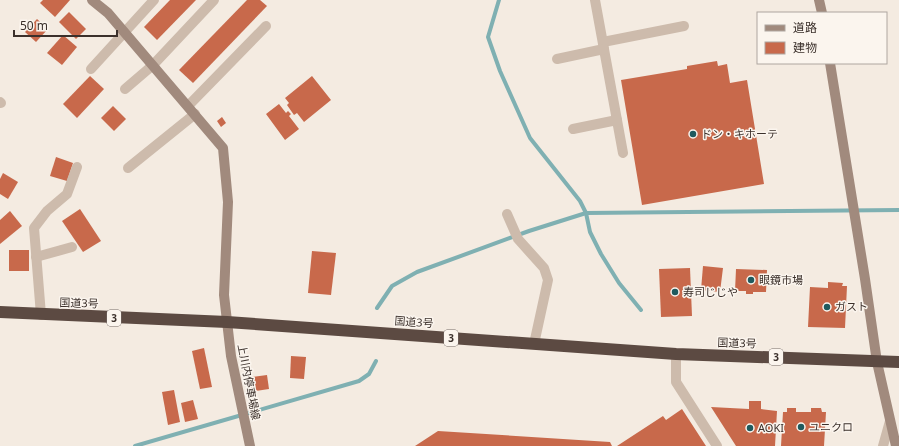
<svg xmlns="http://www.w3.org/2000/svg" width="899" height="446" viewBox="0 0 899 446" font-family="'Noto Sans','Noto Sans JP',sans-serif">
<style>
.lines{fill:none;stroke-linecap:round;stroke-linejoin:round}
.stream{stroke:#7fb0b2;stroke-width:4}
.building{fill:#c8694b}
.street{stroke:#cdbbac;stroke-width:10}
.secondary{stroke:#a18a7d;stroke-width:10}
.highway{stroke:#5c4a42;stroke-width:12}
.poi-dot{fill:#1f5a5e;stroke:#fbf5ee;stroke-width:1.5}
.labels{text-anchor:middle;stroke-width:3;stroke-linejoin:round;paint-order:stroke}
.shield{fill:#fbf5ee;stroke:#756b66;stroke-width:1}
.shield-label{font-size:10px;font-weight:bold;fill:#3b302b}
.poi-label{font-size:11px;fill:#3b302b;stroke:#fbf5ee;text-anchor:start}
.street-label{font-size:11px;fill:#3b302b;stroke:#fbf5ee}
</style>
<rect width="100%" height="100%" fill="#f4ebe1"/>
<g class="lines">
<!-- stream -->
<g class="stream">
<path d="M499 0 488 37 500 71 530 138 580 201 586 213 590 232 601 254 619 283 641 310"/>
<path d="M377 308 392 286 417 272 529 231 586 213 899 210"/>
<path d="M135 446 359 381 369 374 376 361"/>
</g>
</g>
<!-- building -->
<g class="building">
<path d="M43 0H70L55 17 40 3Z"/>
<path d="M170 0H196L157 40 144 27Z"/>
<path d="M247 0H260L267 6 193 83 179 70Z"/>
<path d="M69 12 86 29 76 39 59 22Z"/>
<path d="M37 19 48 29 36 42 25 32Z"/>
<path d="M63 35 77 47 62 65 47 53Z"/>
<path d="M717 61 718 66 727 64 730 83 747 80 764 184 642 205 621 80 687 69V66Z"/>
<path d="M90 76 104 89 77 118 63 104Z"/>
<path d="M312 76 331 100 304 122 297 113 294 115 287 105 289 103 285 98Z"/>
<path d="M279 104 286 113 288 111 291 114 289 116 299 129 285 140 266 114Z"/>
<path d="M113 106 126 119 114 131 101 118Z"/>
<path d="M222 117 226 123 221 127 217 121Z"/>
<path d="M56 157 73 163 67 181 50 176Z"/>
<path d="M3 173 18 182 8 199 0 194V179Z"/>
<path d="M80 209 101 241 83 252 62 221Z"/>
<path d="M10 211 22 226 0 244V220Z"/>
<rect x="9" y="250" width="20" height="21"/>
<path d="M312 251 336 253 331 295 308 293Z"/>
<path d="M703 266 723 268 720 292 701 290Z"/>
<path d="M690 268 692 316 661 317 659 269Z"/>
<path d="M736 269 767 270 766 292H753V294H746V291H735Z"/>
<path d="M828 282 843 283 842 286H847L845 328 808 327 810 287 828 288Z"/>
<path d="M204 348 212 387 200 389 192 351Z"/>
<path d="M291 356 306 357 304 379 290 378Z"/>
<path d="M267 375 269 389 248 392 246 378Z"/>
<path d="M174 390 180 422 168 425 162 392Z"/>
<path d="M193 400 198 419 185 422 181 403Z"/>
<path d="M749 401H761V409L777 411 775 446H736L711 407 749 409Z"/>
<path d="M787 408H796V412H811V408H821L822 412H826L824 446H781L783 412H787Z"/>
<path d="M682 409 706 446H617L663 416 666 420Z"/>
<path d="M438 431 610 442 612 446H415Z"/>
</g>
<g class="lines">
<!-- street -->
<g class="street">
<path d="M595 0 623 153"/>
<path d="M603 42 684 26"/>
<path d="M557 59 604 49"/>
<path d="M91 69 154 0"/>
<path d="M125 89 153 65 214 0"/>
<path d="M0 102 1 103"/>
<path d="M188 106 266 26"/>
<path d="M573 129 617 120"/>
<path d="M128 168 195 114"/>
<path d="M507 214 518 239 544 268 548 280 534 344"/>
<path d="M36 257 72 247"/>
<path d="M41 315 34 228 47 211 67 194 77 167"/>
<path d="M676 354V382L717 446"/>
<path d="M883 446 890 421"/>
</g>
<!-- secondary -->
<g class="secondary">
<path d="M92 0 108 13 223 148 228 202 224 295 231 356 250 446"/>
<path d="M819 0 822 13"/>
<path d="M830 63 865 279 877 362 896 446"/>
</g>
<!-- highway -->
<path class="highway" d="M0 312 227 322 676 354 899 362"/>
</g>
<!-- markers -->
<g class="poi-dot">
<circle cx="693" cy="134" r="4"/>
<circle cx="751" cy="280" r="4"/>
<circle cx="675" cy="292" r="4"/>
<circle cx="827" cy="307" r="4"/>
<circle cx="801" cy="427" r="4"/>
<circle cx="750" cy="428" r="4"/>
</g>
<g class="labels">
<!-- shield labels -->
<g class="shield">
<rect x="107" y="310" width="14" height="16" rx="3"/>
<rect x="444" y="330" width="14" height="16" rx="3"/>
<rect x="769" y="349" width="14" height="16" rx="3"/>
</g>
<g class="shield-label">
<text x="114" y="322">3</text>
<text x="451" y="342">3</text>
<text x="776" y="361">3</text>
</g>
<!-- poi labels -->
<g class="poi-label">
<text x="701" y="138">ドン・キホーテ</text>
<text x="759" y="284">眼鏡市場</text>
<text x="683" y="296">寿司じじや</text>
<text x="835" y="311">ガスト</text>
<text x="809" y="431">ユニクロ</text>
<text x="758" y="432">AOKI</text>
</g>
<!-- street labels -->
<g class="street-label">
<text transform="translate(79 303) rotate(2)" y="4">国道3号</text>
<text transform="translate(414 322) rotate(4)" y="4">国道3号</text>
<text transform="translate(737 343) rotate(2)" y="4">国道3号</text>
<text transform="translate(249 382) rotate(79)" y="4">上川内停車場線</text>
</g>
</g>
<!-- legend -->
<rect x="757" y="12" width="130" height="52" fill="#fbf5ee" stroke="#aea6a0"/>
<rect x="765" y="25" width="20" height="6" fill="#a18a7d" stroke="#aea6a0"/>
<text x="793" y="32" font-size="12" fill="#3b302b">道路</text>
<rect x="765" y="42" width="20" height="12" fill="#c8694b" stroke="#aea6a0"/>
<text x="793" y="52" font-size="12" fill="#3b302b">建物</text>
<!-- scale -->
<path d="M14 30v6h103v-6" fill="none" stroke="#3b302b" stroke-width="2"/>
<text x="20" y="30" font-size="12" fill="#3b302b" stroke="#fbf5ee" stroke-width="3" paint-order="stroke">50 m</text>
</svg>
